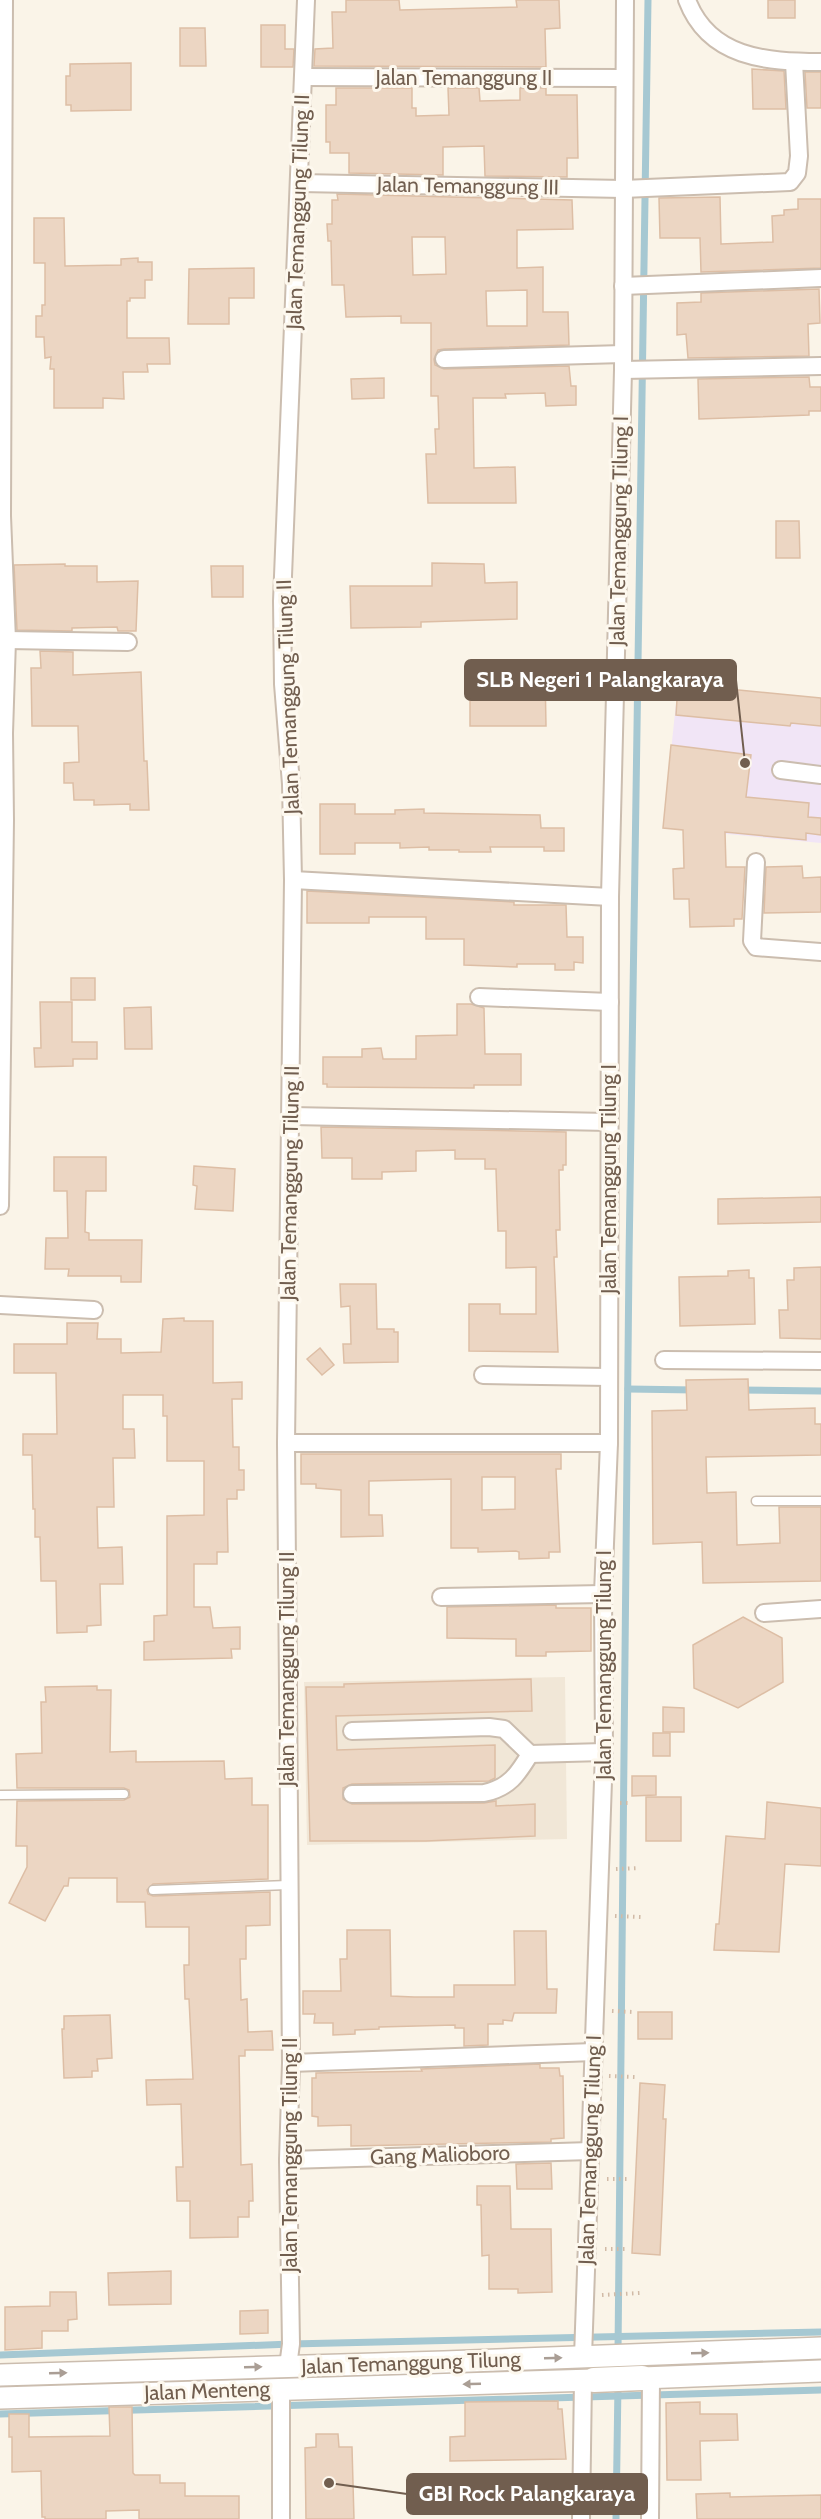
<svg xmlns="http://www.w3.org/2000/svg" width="821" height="2519" viewBox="0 0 821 2519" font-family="Cabin,sans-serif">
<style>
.residential{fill:#f1e7d7}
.education{fill:#f1e5f6}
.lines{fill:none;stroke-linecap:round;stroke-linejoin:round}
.stream{stroke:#a6c8d2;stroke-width:7}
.building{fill:#ecd6c3;stroke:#ddbea5;stroke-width:1.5;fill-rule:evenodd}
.service-casing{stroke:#cbbdaf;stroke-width:11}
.minor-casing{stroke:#cbbdaf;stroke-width:20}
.tertiary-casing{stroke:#cbbdaf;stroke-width:24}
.secondary-casing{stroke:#cdbead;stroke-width:27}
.path{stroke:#d1baa6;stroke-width:4;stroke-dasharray:1.5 4.5;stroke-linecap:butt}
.service{stroke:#fff;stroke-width:8}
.minor{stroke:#fff;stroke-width:16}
.tertiary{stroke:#fff;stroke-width:21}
.secondary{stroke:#fff;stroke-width:24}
.oneway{fill:#aa9e95}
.labels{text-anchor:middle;stroke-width:6;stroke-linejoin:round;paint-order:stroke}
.street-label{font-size:21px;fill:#715e4f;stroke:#fdf8ee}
.leader{fill:none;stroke:#715e4f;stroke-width:2}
.callout-dot{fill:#715e4f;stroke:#fdf8ee;stroke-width:2}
.callout{fill:#715e4f;stroke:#715e4f;stroke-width:2}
.callout-label{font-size:22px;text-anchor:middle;font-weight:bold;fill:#fff}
</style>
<rect width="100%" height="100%" fill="#faf4e8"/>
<!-- residential -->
<path class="residential" d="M565 1677 567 1839 307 1845 304 1682Z"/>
<!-- education -->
<path class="education" d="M678 684 821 698V843L663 828Z"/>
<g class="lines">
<!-- stream -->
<g class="stream">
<path d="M628 1389 695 1390"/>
<path d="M739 1390 821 1391"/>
<path d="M618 2351 629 1259 648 0"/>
<path d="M0 2355 291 2344 821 2332"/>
<path d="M0 2414 821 2390"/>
<path d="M616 2519 618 2384"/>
</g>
</g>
<!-- building -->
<g class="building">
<path d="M346 0H399L400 10 517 7 516 0H559L560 28 545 29 546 67 314 66 315 49 333 48 332 12H346Z"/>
<rect x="768" y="0" width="27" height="18"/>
<path d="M261 25H285V49H294L293 67H261Z"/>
<path d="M180 28H205L206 66H180Z"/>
<path d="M131 63V110L71 111V105H66V76H70V64Z"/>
<path d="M752 69 784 71 786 109H753Z"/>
<path d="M805 72H821V108H807Z"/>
<path d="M336 88H412V108H416V116L449 115 448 88H479L480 101 520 100V88H546V95H577L578 158H567V177L485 176 484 146 443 147V175L349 173V153H330V142H326V105H336Z"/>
<path d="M337 194 572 200 573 229 517 230V268L543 267V312H568L569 345 444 349 438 350 434 359 435 365 444 369 569 366 571 386H576V405L546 406 545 393 505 394 506 398H473L474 468 515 467 516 503H428L426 454H436L435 429H439L438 396H431V323H401V316L346 317 344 285H332L331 241H328L327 224H332V200H338ZM412 237H445L446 274 413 275ZM527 290V326H487L486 291Z"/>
<path d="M720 197 721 244 773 242 772 216 784 215V210L798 209V199H821V268L701 272 700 238H660L659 198Z"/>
<path d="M34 218H64L65 266 121 265V259L138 258V262H152V280H145V298H130V301H127V338H169L170 364H147L148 372H123L124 399 103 398V408H54V369H50L51 357 45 358 44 337H36V316H42V305H45V263H34Z"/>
<path d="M254 268V298H229V324H188L189 269Z"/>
<path d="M819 289 820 323 808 324 809 356 688 358 686 334 677 335V303L701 302V293Z"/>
<path d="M809 377 810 387H821V411H809V415L699 419 698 379Z"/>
<path d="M384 378V398L352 399 351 379Z"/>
<path d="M776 521H799L800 558H776Z"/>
<path d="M432 563 484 564 485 583 517 582V619L421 622V627L351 628 350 586H432Z"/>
<path d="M65 564V566H97V582L138 581 136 631H118L117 627 72 628V631L17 630 14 565Z"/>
<path d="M211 566H243V597H212Z"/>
<path d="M40 651 73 652V675L141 672 144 761H147L149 810H130V804L94 805V800H74L73 783H64V763L79 762 78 726H32L31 668H41Z"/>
<path d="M545 673 546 726H470V674Z"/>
<path d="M678 684 821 698V726L791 723 790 726 676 715Z"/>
<path d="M671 745 751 755 746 797 809 803 808 817 821 818V835L806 833V840L725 832 726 867H745L742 919H734V926L690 927 689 899H674L673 869 684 868 683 830 663 828Z"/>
<path d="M320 804H355V814H395V810L424 809V813L540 815 541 828H564V851H544V847H490L491 852H459V850H429V847L400 848V843H355V854H320Z"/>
<path d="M802 866 803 878 821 877V912L764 913 766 867Z"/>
<path d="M307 891 514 902V905H566L567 937H583V963L574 962V970H555V964H517V967L464 965V939H426V917H369V923H307Z"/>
<rect x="71" y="978" width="24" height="22"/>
<path d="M40 1002H72V1042H97V1059H73V1066L35 1067 34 1048H41Z"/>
<path d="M457 1004H471L484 1008 485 1054H521V1085H474V1088L327 1087V1084H323V1057H362V1049L381 1048 383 1059H416V1036L457 1035Z"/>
<path d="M151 1007 152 1049H125L124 1008Z"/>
<path d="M321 1127 566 1132V1165H563V1170H559L560 1230H556L557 1257H554L558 1352 469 1351V1304H500V1314H536V1267L506 1268V1231H498L496 1169H485V1159H455V1150L416 1151V1171L382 1172V1179H352V1158H322Z"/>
<path d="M54 1157H106V1191H86L85 1232 89 1233V1240H142L141 1282H121V1276H68L69 1269H45L46 1238H68L67 1191H54Z"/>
<path d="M194 1166 235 1169 233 1211 195 1209 197 1186 193 1185Z"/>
<path d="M821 1197V1222L718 1224V1199Z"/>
<path d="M821 1267V1339L780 1338 779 1310H788L787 1280H794V1268Z"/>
<path d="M749 1270V1278H754L755 1324 680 1326 679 1277 728 1276V1271Z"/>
<path d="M340 1284H376L377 1329H394V1332H398V1362L344 1363 343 1344H351L350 1306 341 1307Z"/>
<path d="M184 1318V1321H213V1383L242 1382V1399H232L233 1447H239V1470H244V1490H237V1499H227L228 1552H217V1564H194V1607H210L213 1628 240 1627V1649H231L232 1658 144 1660V1642L154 1641V1616L167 1615V1516L204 1515V1461H167V1416H163V1395H123V1429H134L135 1458H113L114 1507H97L98 1548 122 1547 123 1584H100L101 1625 87 1626V1632L57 1633 56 1581H41L40 1537H35V1509H33L32 1455H23V1434H57L56 1373H14V1344H67V1323H98L97 1339H121V1353L161 1352 163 1319Z"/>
<path d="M320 1348 334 1365 322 1375 307 1359Z"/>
<path d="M748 1379 749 1410 815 1408V1424H821V1455L706 1457 707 1493 736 1492 737 1545 780 1543 779 1507H821V1581L703 1583 702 1542 653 1544 652 1411 687 1410 686 1380Z"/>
<path d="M301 1454H561V1469H556L560 1552H549V1558L519 1559V1552L516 1551 478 1552V1548H451V1479L369 1481V1515H382L383 1536 341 1537V1490L316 1488V1484H301ZM482 1477H515V1509L482 1510Z"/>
<path d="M556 1605V1608H591V1651L546 1652V1656H516V1639L447 1638V1607Z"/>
<path d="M743 1617 782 1638 783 1682 738 1708 694 1688 693 1645Z"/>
<path d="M531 1679 532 1711 336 1716 337 1750 495 1745V1778L489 1781 352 1784 343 1788V1799L352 1804 484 1803 496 1801V1806L535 1804V1836L426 1841H310L306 1687H344V1684Z"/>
<path d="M97 1686V1690H111L110 1752 136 1751V1762L224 1761 225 1779 252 1778V1805H268V1879L153 1884 147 1890 148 1894 153 1896 270 1892V1925L246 1926V1959H240L241 2000 247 1999 248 2032 272 2031 273 2050H245V2056H239L241 2165 252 2164 253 2201H249V2217H238V2237L190 2238V2201H177L176 2167H183L181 2104 147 2105 146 2080 193 2079 189 1999H185L184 1965H189V1927H146L145 1902H117V1878H69L68 1886H64L45 1921 9 1903 27 1867V1846H16L17 1801 124 1800 130 1797 129 1790 124 1788H17L16 1754 42 1753 41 1702H46L45 1687Z"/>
<path d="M663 1707 684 1708V1732H663Z"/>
<rect x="653" y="1733" width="17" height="23"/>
<path d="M632 1776H656V1795L632 1796Z"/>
<rect x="646" y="1797" width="35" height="44"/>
<path d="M767 1802 821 1808V1866L785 1864 779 1952 714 1950 716 1924H719L726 1836 765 1839Z"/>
<path d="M347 1930H390L391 1996 414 1997H454V1985H515L514 1931H546L547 1989H557L556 2013H514L512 2021 503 2020V2024H488V2045L464 2046V2028H455V2025L379 2027V2029L355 2030V2034L333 2035V2023H314L315 2014H303V1991H341L340 1959H347Z"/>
<rect x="638" y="2012" width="34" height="27"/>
<path d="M110 2015 112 2058 97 2059 98 2071H92V2077L64 2078 62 2029H64V2016Z"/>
<path d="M540 2064V2068H559L560 2076H563L564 2138 551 2139V2142L351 2146V2125L318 2126V2117L312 2116V2078H316V2073L422 2071 421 2069Z"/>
<path d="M640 2083 665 2085 663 2119H666L660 2255 632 2253Z"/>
<path d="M551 2163 552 2189H517L516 2164Z"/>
<path d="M477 2186H510L511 2229H551L552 2292 518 2293V2289H489V2255L482 2256 481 2205H477Z"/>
<path d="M171 2271V2304L109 2305 108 2273Z"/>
<path d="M50 2292H76L77 2319 68 2320V2331H42V2348L5 2350V2307L50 2306Z"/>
<path d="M268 2310V2333L240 2334V2311Z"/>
<path d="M558 2401V2409H562L566 2459 450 2461V2437L465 2436V2402Z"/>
<path d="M700 2402V2414H737L738 2440 700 2441 701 2480H667L666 2403Z"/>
<path d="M109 2407H132L133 2473 135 2475H160V2483H185V2496H239V2519H139V2510L106 2511V2519H45V2517H42L41 2471 12 2472V2437H9V2414H29V2437L110 2436Z"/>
<path d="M316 2434H338L339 2447H352L354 2519H306L305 2448 316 2447Z"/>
<path d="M730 2493V2497L821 2495V2519H697L696 2494Z"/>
</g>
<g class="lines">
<defs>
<g id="service">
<path d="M756 1501H821"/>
<path d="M0 1795 124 1794"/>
<path d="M153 1890 288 1885"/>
</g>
<g id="minor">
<path d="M687 0C709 58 766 62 821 62"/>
<path d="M303 77 624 78"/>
<path d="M300 183 623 189 790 182 797 173 799 156 794 62"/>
<path d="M623 286 821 278"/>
<path d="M444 359 623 354"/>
<path d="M623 370 821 366"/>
<path d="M7 640 128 642"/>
<path d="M781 770 821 775"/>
<path d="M756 862 752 941 756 947 821 952"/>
<path d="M293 880 610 897"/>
<path d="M479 997 610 1002"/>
<path d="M291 1116 609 1122"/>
<path d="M0 1206 5 820 4 733 7 640 2 516 4 0"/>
<path d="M0 1305 94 1310"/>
<path d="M664 1360 821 1361"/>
<path d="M483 1375 609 1377"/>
<path d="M286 1443H609"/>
<path d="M441 1597 603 1594"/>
<path d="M764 1613 821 1609"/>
<path d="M352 1731 489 1727 504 1729 530 1754C518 1774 509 1788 484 1793L352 1794"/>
<path d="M530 1754 604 1752"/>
<path d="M291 2063 594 2052"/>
<path d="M288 2160 591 2151"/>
<path d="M583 2357 604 1752 603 1594 609 1443 610 897 623 370 625 0"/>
<path d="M288 2366 291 2344 288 2160 291 2063 286 1443 293 880 291 784 283 684 282 601 306 0"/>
<path d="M281 2519V2389"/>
<path d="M581 2519 583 2379"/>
<path d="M650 2519 651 2377"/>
</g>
<g id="tertiary">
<path d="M0 2375 444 2362 821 2348"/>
<path d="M642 2378 821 2371"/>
<path d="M0 2398 594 2380"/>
</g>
<path id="secondary" d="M594 2380 642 2378"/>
</defs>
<!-- service casing -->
<use href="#service" class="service-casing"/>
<!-- minor casing -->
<use href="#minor" class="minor-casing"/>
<!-- tertiary casing -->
<use href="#tertiary" class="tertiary-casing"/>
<!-- secondary casing -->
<use href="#secondary" class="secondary-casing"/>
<!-- path -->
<g class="path">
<path d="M620 1803H631"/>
<path d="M616 1869 639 1868"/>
<path d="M615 1916 641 1917"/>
<path d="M612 2011 633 2012"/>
<path d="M609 2076 636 2077"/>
<path d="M607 2179H630"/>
<path d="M605 2249H628"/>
<path d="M602 2295 640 2293"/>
</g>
<!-- service -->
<use href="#service" class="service"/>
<!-- minor -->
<use href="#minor" class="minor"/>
<!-- tertiary -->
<use href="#tertiary" class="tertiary"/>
<!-- secondary -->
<use href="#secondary" class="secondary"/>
</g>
<!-- one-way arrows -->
<defs><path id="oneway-solid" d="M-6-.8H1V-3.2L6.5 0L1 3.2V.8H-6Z" transform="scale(1.5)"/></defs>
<g class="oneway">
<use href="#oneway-solid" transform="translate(700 2353) rotate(-2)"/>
<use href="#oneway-solid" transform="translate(553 2358) rotate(-2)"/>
<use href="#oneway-solid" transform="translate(253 2367) rotate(-2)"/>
<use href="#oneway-solid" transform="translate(58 2373) rotate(-2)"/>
<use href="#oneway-solid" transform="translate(472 2384) rotate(178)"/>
</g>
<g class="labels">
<!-- street labels -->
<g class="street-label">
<text x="464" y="85">Jalan Temanggung II</text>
<text transform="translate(468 186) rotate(1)" y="7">Jalan Temanggung III</text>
<text transform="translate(298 212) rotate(-88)" y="7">Jalan Temanggung Tilung II</text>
<text transform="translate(619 531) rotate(-89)" y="7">Jalan Temanggung Tilung I</text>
<text transform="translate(288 697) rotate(-92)" y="7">Jalan Temanggung Tilung II</text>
<text transform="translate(609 1179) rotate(-90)" y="7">Jalan Temanggung Tilung I</text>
<text transform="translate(290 1183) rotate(-89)" y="7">Jalan Temanggung Tilung II</text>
<text transform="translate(604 1665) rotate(-90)" y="7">Jalan Temanggung Tilung I</text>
<text transform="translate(287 1669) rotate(-90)" y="7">Jalan Temanggung Tilung II</text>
<text transform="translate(590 2150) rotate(-88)" y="7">Jalan Temanggung Tilung I</text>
<text transform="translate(290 2155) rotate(-90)" y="7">Jalan Temanggung Tilung II</text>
<text transform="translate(440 2155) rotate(-2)" y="7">Gang Malioboro</text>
<text transform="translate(411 2363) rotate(-2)" y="7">Jalan Temanggung Tilung</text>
<text transform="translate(207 2391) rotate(-2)" y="7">Jalan Menteng</text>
</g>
</g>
<!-- callouts -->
<path class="leader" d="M745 763L736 680M329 2483L407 2494"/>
<g class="callout-dot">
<circle cx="745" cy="763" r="6"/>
<circle cx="329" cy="2483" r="6"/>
</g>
<g class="callout">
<rect x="465" y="660" width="271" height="40" rx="6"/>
<rect x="407" y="2474" width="240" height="40" rx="6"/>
</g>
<g class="callout-label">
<text x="600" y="687">SLB Negeri 1 Palangkaraya</text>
<text x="527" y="2501">GBI Rock Palangkaraya</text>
</g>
</svg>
